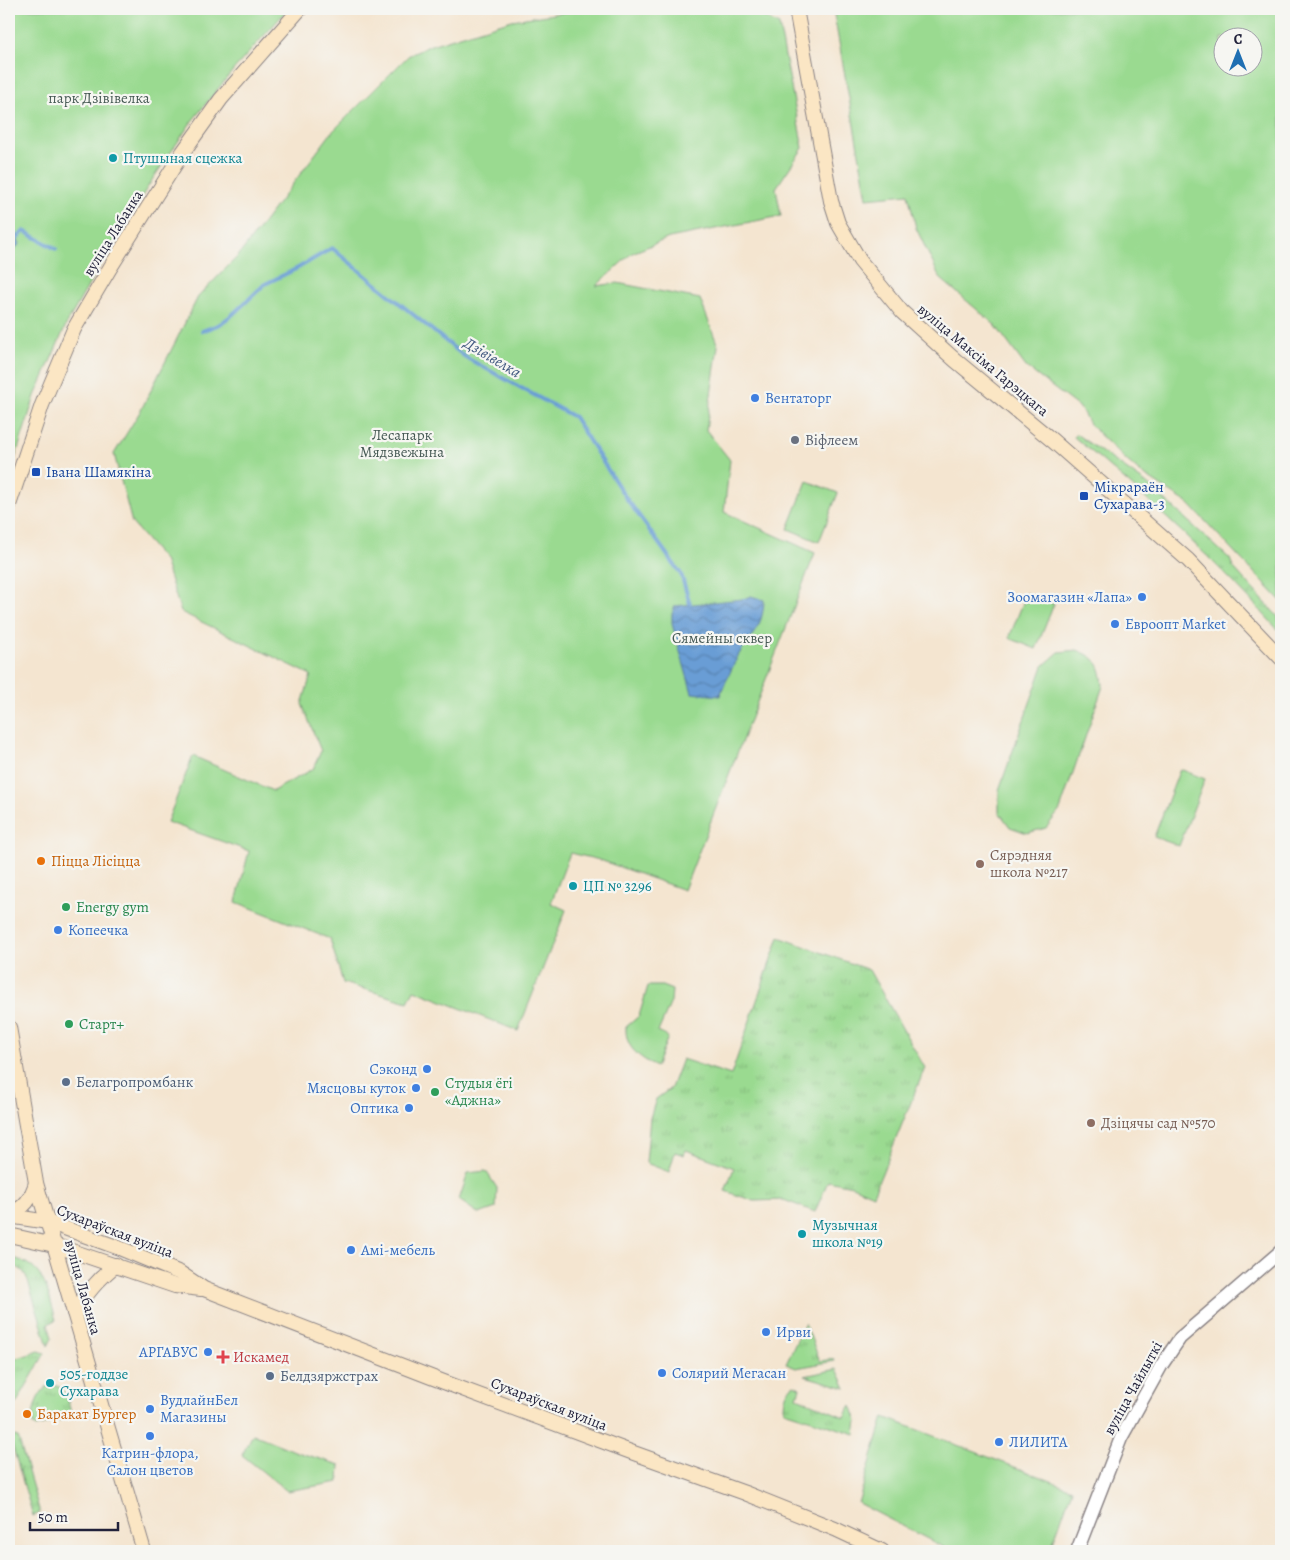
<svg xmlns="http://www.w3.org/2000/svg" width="1290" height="1560" viewBox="0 0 1290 1560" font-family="Alegreya,serif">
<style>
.grass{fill:url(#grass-tufts);stroke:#5e7e66}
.park{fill:#9ada90;stroke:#5e7e66;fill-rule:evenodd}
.water{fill:url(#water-waves);stroke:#466088}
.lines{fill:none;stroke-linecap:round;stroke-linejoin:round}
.stream{stroke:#699dd5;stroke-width:4}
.tertiary-casing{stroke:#8b8486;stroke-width:15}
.secondary-casing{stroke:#8b8486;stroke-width:16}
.tertiary{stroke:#fff;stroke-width:12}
.secondary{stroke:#fbe6c4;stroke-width:14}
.culture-dot{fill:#0f9aa8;stroke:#f6f6f2;stroke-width:2}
.shop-dot{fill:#3f7fe0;stroke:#f6f6f2;stroke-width:2}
.worship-dot{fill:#6b7280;stroke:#f6f6f2;stroke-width:2}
.transit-dot{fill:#1a4fb4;stroke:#f6f6f2;stroke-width:2}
.food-dot{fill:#e8710a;stroke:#f6f6f2;stroke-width:2}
.education-dot{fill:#8d6e63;stroke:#f6f6f2;stroke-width:2}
.leisure-dot{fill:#2e9e5b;stroke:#f6f6f2;stroke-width:2}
.service-dot{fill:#5c6f8a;stroke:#f6f6f2;stroke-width:2}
.health-dot{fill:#e0444e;stroke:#f6f6f2;stroke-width:2}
.labels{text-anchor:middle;stroke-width:4.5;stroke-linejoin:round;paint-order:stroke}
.park-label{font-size:15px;fill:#465954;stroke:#f6f6f2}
.culture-label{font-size:15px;fill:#0d838f;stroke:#f6f6f2;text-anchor:start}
.street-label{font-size:15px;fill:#22223b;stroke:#f6f6f2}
.shop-label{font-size:15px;fill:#366cbe;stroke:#f6f6f2;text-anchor:start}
.worship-label{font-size:15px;fill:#5b616d;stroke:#f6f6f2;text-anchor:start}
.transit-label{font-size:15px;fill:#164399;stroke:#f6f6f2;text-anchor:start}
.education-label{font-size:15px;fill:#785e54;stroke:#f6f6f2;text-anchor:start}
.food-label{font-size:15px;fill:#c56008;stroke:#f6f6f2;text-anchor:start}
.leisure-label{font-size:15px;fill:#27864d;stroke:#f6f6f2;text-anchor:start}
.service-label{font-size:15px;fill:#4e5e75;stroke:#f6f6f2;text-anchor:start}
.health-label{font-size:15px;fill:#be3a42;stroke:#f6f6f2;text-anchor:start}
.water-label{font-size:16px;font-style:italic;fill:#425980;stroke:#f6f6f2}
</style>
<defs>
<pattern id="grass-tufts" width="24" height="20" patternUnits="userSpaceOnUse" patternTransform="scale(1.25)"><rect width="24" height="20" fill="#9ada90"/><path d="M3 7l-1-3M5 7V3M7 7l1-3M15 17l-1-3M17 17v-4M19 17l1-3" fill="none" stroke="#84bb7d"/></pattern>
<pattern id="water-waves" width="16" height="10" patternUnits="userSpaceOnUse" patternTransform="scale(1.25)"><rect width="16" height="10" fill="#699dd5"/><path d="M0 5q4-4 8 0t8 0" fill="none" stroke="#5680ae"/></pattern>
</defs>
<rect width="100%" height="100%" fill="#f6f6f2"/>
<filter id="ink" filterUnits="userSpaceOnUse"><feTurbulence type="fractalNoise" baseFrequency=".02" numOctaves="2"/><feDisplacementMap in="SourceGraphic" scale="10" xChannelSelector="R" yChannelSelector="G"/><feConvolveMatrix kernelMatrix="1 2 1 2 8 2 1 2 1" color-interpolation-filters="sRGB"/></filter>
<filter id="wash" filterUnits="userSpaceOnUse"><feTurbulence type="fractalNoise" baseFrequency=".0096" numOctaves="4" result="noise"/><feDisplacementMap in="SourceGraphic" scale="20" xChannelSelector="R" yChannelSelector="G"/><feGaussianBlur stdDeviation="1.12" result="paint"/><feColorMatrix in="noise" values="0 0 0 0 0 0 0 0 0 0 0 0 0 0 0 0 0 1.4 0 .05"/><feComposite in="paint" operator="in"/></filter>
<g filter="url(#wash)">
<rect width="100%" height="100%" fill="#f4e5d0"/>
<!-- grass -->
<g class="grass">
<path d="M1076 434 1146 483 1230 559 1233 567 1281 620V633C1218 563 1147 497 1074 437Z"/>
<path d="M779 937 869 970 925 1068 873 1195 852 1186 828 1181 815 1212 784 1200 754 1201 725 1191 734 1168 686 1150 684 1155 675 1152 669 1172 646 1163 650 1118 656 1099 671 1088 682 1059 731 1075Z"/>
<path d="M9 1257C45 1264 47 1290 56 1320L48 1324 52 1338 48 1346 27 1278C23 1269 18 1267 9 1265Z"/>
<path d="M805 1323 820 1361 834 1359 835 1361 796 1368 786 1364Z"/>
<path d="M39 1351 45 1353 16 1404H9V1361Z"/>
<path d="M837 1369 846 1388 805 1376Z"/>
<path d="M49 1385C65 1383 69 1402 71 1415L68 1418 36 1427 33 1425C32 1411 36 1394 49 1385Z"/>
<path d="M794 1385 800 1388 797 1397 844 1417 851 1405 857 1421 855 1434 784 1411C784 1400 785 1391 794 1385Z"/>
<path d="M14 1436 18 1437 40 1513 33 1516 11 1441Z"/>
</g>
<!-- park -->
<g class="park">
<path d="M9 9H288L235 68 192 121 152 180 107 253 67 323 35 396 9 477Z"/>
<path d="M588 9H661L669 12 688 9H762L764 17 779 25 803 148 776 188 781 216 669 238 632 253 596 286 617 283 700 299 718 346 706 430 730 460 724 512 815 553 684 890 600 860 570 853 551 903 566 910 518 1031 414 990 408 1002 343 983 330 939 236 902 249 851 167 822 193 756 273 791 313 769 321 751 302 704 311 675 181 612 164 560 132 523 114 454 141 410 198 297 239 255 332 132 408 56 431 45 512 20Z"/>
<path d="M833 9H1281V601L1189 504 1141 473 1124 458 1089 424 1081 409 1026 367 995 325 940 278 916 228 908 194 867 198ZM1222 38H1252V68H1222Z"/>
<path d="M807 481 838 493 819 542 788 529Z"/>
<path d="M1027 593 1054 604 1036 649 1009 638Z"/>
<path d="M1077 650C1098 658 1101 665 1103 686L1060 810 1046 828 1027 833 1010 827 999 812V790L1043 666 1059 652Z"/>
<path d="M1180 769 1205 779 1179 846 1154 837Z"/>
<path d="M648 986H662L672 990 671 1002 658 1032 668 1037 656 1067C640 1057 625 1049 626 1027L639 1016Z"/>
<path d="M486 1171 497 1188 496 1208 479 1214 459 1200 468 1173Z"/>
<path d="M884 1417 1072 1489 1050 1551H951L858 1503Z"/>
<path d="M253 1434 297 1452 340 1465 339 1482 287 1491 242 1455Z"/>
</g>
<!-- water -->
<g class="water">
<path d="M9 228 15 233 20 244 12 252H9Z"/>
<path d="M751 596 764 600C763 629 751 634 738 656 733 666 724 685 720 696L692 693 672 624V614L675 606 743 599Z"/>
</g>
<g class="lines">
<!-- stream -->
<g class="stream">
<path d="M9 238 14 242 24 231 56 249"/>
<path d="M202 331 220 324 232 315 265 284 298 268 332 248 465 357 574 417 624 495 681 574 690 604"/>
</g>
</g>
</g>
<g filter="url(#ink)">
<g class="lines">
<defs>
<path id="tertiary" d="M1077 1551 1121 1438 1161 1366 1180 1338 1281 1251"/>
<g id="secondary">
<path d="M796 9 831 201 838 223 860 261 902 312 955 360 1053 441 1188 560 1281 658"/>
<path d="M9 505 42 405 74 329 110 268 183 152 221 99 300 9"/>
<path d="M9 1027 36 1183 144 1551"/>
<path d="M9 1213C25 1209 31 1198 36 1183"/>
<path d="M9 1216 48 1222 122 1249 180 1273 204 1289 449 1384 631 1452 745 1493 835 1529 882 1551"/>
<path d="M9 1235 54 1245 175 1286 201 1289"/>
<path d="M74 1313C88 1292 96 1281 116 1265"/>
</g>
</defs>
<!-- tertiary casing -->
<use href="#tertiary" class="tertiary-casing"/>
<!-- secondary casing -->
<use href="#secondary" class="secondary-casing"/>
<!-- tertiary -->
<use href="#tertiary" class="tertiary"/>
<!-- secondary -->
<use href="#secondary" class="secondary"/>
</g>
</g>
<!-- markers -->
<g class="culture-dot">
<circle cx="113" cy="158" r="5"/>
<circle cx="573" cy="886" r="5"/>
<circle cx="802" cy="1234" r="5"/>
<circle cx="50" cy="1383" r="5"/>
</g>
<g class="shop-dot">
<circle cx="755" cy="398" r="5"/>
<circle cx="1142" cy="597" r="5"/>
<circle cx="1115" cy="624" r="5"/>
<circle cx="58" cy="930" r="5"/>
<circle cx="427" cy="1069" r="5"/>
<circle cx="416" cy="1088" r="5"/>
<circle cx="409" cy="1108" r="5"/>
<circle cx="351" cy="1250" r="5"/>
<circle cx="766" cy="1332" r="5"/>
<circle cx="208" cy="1352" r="5"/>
<circle cx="662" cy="1373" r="5"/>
<circle cx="150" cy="1409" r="5"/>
<circle cx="150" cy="1436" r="5"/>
<circle cx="999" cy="1442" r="5"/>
</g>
<circle class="worship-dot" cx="795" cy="440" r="5"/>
<g class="transit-dot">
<rect x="31" y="467" width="10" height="10" rx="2.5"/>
<rect x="1079" y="491" width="10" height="10" rx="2.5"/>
</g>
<g class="food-dot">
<circle cx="41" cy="861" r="5"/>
<circle cx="27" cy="1414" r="5"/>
</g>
<g class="education-dot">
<circle cx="980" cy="864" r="5"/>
<circle cx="1091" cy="1123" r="5"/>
</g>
<g class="leisure-dot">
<circle cx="66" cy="907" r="5"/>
<circle cx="69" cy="1024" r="5"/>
<circle cx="435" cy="1092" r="5"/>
</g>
<g class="service-dot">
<circle cx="66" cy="1082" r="5"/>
<circle cx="270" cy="1376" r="5"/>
</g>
<path class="health-dot" d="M220.5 1349.5h5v5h5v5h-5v5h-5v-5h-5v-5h5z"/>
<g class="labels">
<!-- park labels -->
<g class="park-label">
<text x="99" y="103">парк Дзівівелка</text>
<text x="402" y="440">Лесапарк<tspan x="402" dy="17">Мядзвежына</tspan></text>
<text x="722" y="643">Сямейны сквер</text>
</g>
<!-- culture labels -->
<g class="culture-label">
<text x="123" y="163">Птушыная сцежка</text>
<text x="583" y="891">ЦП № 3296</text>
<text x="812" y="1230">Музычная<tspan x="812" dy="17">школа №19</tspan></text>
<text x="60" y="1379">505-годдзе<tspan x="60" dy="17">Сухарава</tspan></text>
</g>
<!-- street labels -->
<g class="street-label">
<text transform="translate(113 233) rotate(-58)" y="5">вуліца Лабанка</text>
<text transform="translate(983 360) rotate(40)" y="5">вуліца Максіма Гарэцкага</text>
<text transform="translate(115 1231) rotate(21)" y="5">Сухараўская вуліца</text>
<text transform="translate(83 1287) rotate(74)" y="5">вуліца Лабанка</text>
<text transform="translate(1133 1388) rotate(-61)" y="5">вуліца Чайлыткі</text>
<text transform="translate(549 1404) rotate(21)" y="5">Сухараўская вуліца</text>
</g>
<!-- shop labels -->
<g class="shop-label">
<text x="765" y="403">Вентаторг</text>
<text x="1132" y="602" text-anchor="end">Зоомагазин «Лапа»</text>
<text x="1125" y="629">Евроопт Market</text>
<text x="68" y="935">Копеечка</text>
<text x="417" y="1074" text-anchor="end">Сэконд</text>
<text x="406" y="1093" text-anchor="end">Мясцовы куток</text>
<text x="399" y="1113" text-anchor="end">Оптика</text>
<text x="361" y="1255">Амі-мебель</text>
<text x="776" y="1337">Ирви</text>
<text x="198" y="1357" text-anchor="end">АРГАВУС</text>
<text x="672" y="1378">Солярий Мегасан</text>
<text x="160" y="1405">ВудлайнБел<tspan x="160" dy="17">Магазины</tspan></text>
<text x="1009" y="1447">ЛИЛИТА</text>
<text x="150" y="1458" text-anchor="middle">Катрин-флора,<tspan x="150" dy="17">Салон цветов</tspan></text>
</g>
<!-- worship labels -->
<g class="worship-label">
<text x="805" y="445">Віфлеем</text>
</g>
<!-- transit labels -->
<g class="transit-label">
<text x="46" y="477">Івана Шамякіна</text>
<text x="1094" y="492">Мікрараён<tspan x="1094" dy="17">Сухарава-3</tspan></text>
</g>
<!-- education labels -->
<g class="education-label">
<text x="990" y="860">Сярэдняя<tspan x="990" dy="17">школа №217</tspan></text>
<text x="1101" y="1128">Дзіцячы сад №570</text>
</g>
<!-- food labels -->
<g class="food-label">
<text x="51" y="866">Піцца Лісіцца</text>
<text x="37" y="1419">Баракат Бургер</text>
</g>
<!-- leisure labels -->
<g class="leisure-label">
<text x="76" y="912">Energy gym</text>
<text x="79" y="1029">Старт+</text>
<text x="445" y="1088">Студыя ёгі<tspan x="445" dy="17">«Аджна»</tspan></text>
</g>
<!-- service labels -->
<g class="service-label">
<text x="76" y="1087">Белагропромбанк</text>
<text x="280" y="1381">Белдзяржстрах</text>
</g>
<!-- health labels -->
<g class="health-label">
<text x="233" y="1362">Искамед</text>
</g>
<!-- water labels -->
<g class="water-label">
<text transform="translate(493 357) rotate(31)" y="6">Дзівівелка</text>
</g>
</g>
<!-- margin -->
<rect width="1290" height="1560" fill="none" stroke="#f6f6f2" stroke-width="30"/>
<!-- north arrow -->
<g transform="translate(1238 52)"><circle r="24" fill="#f6f6f2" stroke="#a1a1a9"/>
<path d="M0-4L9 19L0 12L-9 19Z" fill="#1f6fb2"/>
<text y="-8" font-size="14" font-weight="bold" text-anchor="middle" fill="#22223b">С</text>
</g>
<!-- scale -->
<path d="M30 1522v8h88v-8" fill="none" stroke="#22223b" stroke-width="2.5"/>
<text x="38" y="1522" font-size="15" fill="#22223b" stroke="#f6f6f2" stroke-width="4" paint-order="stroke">50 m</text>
</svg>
